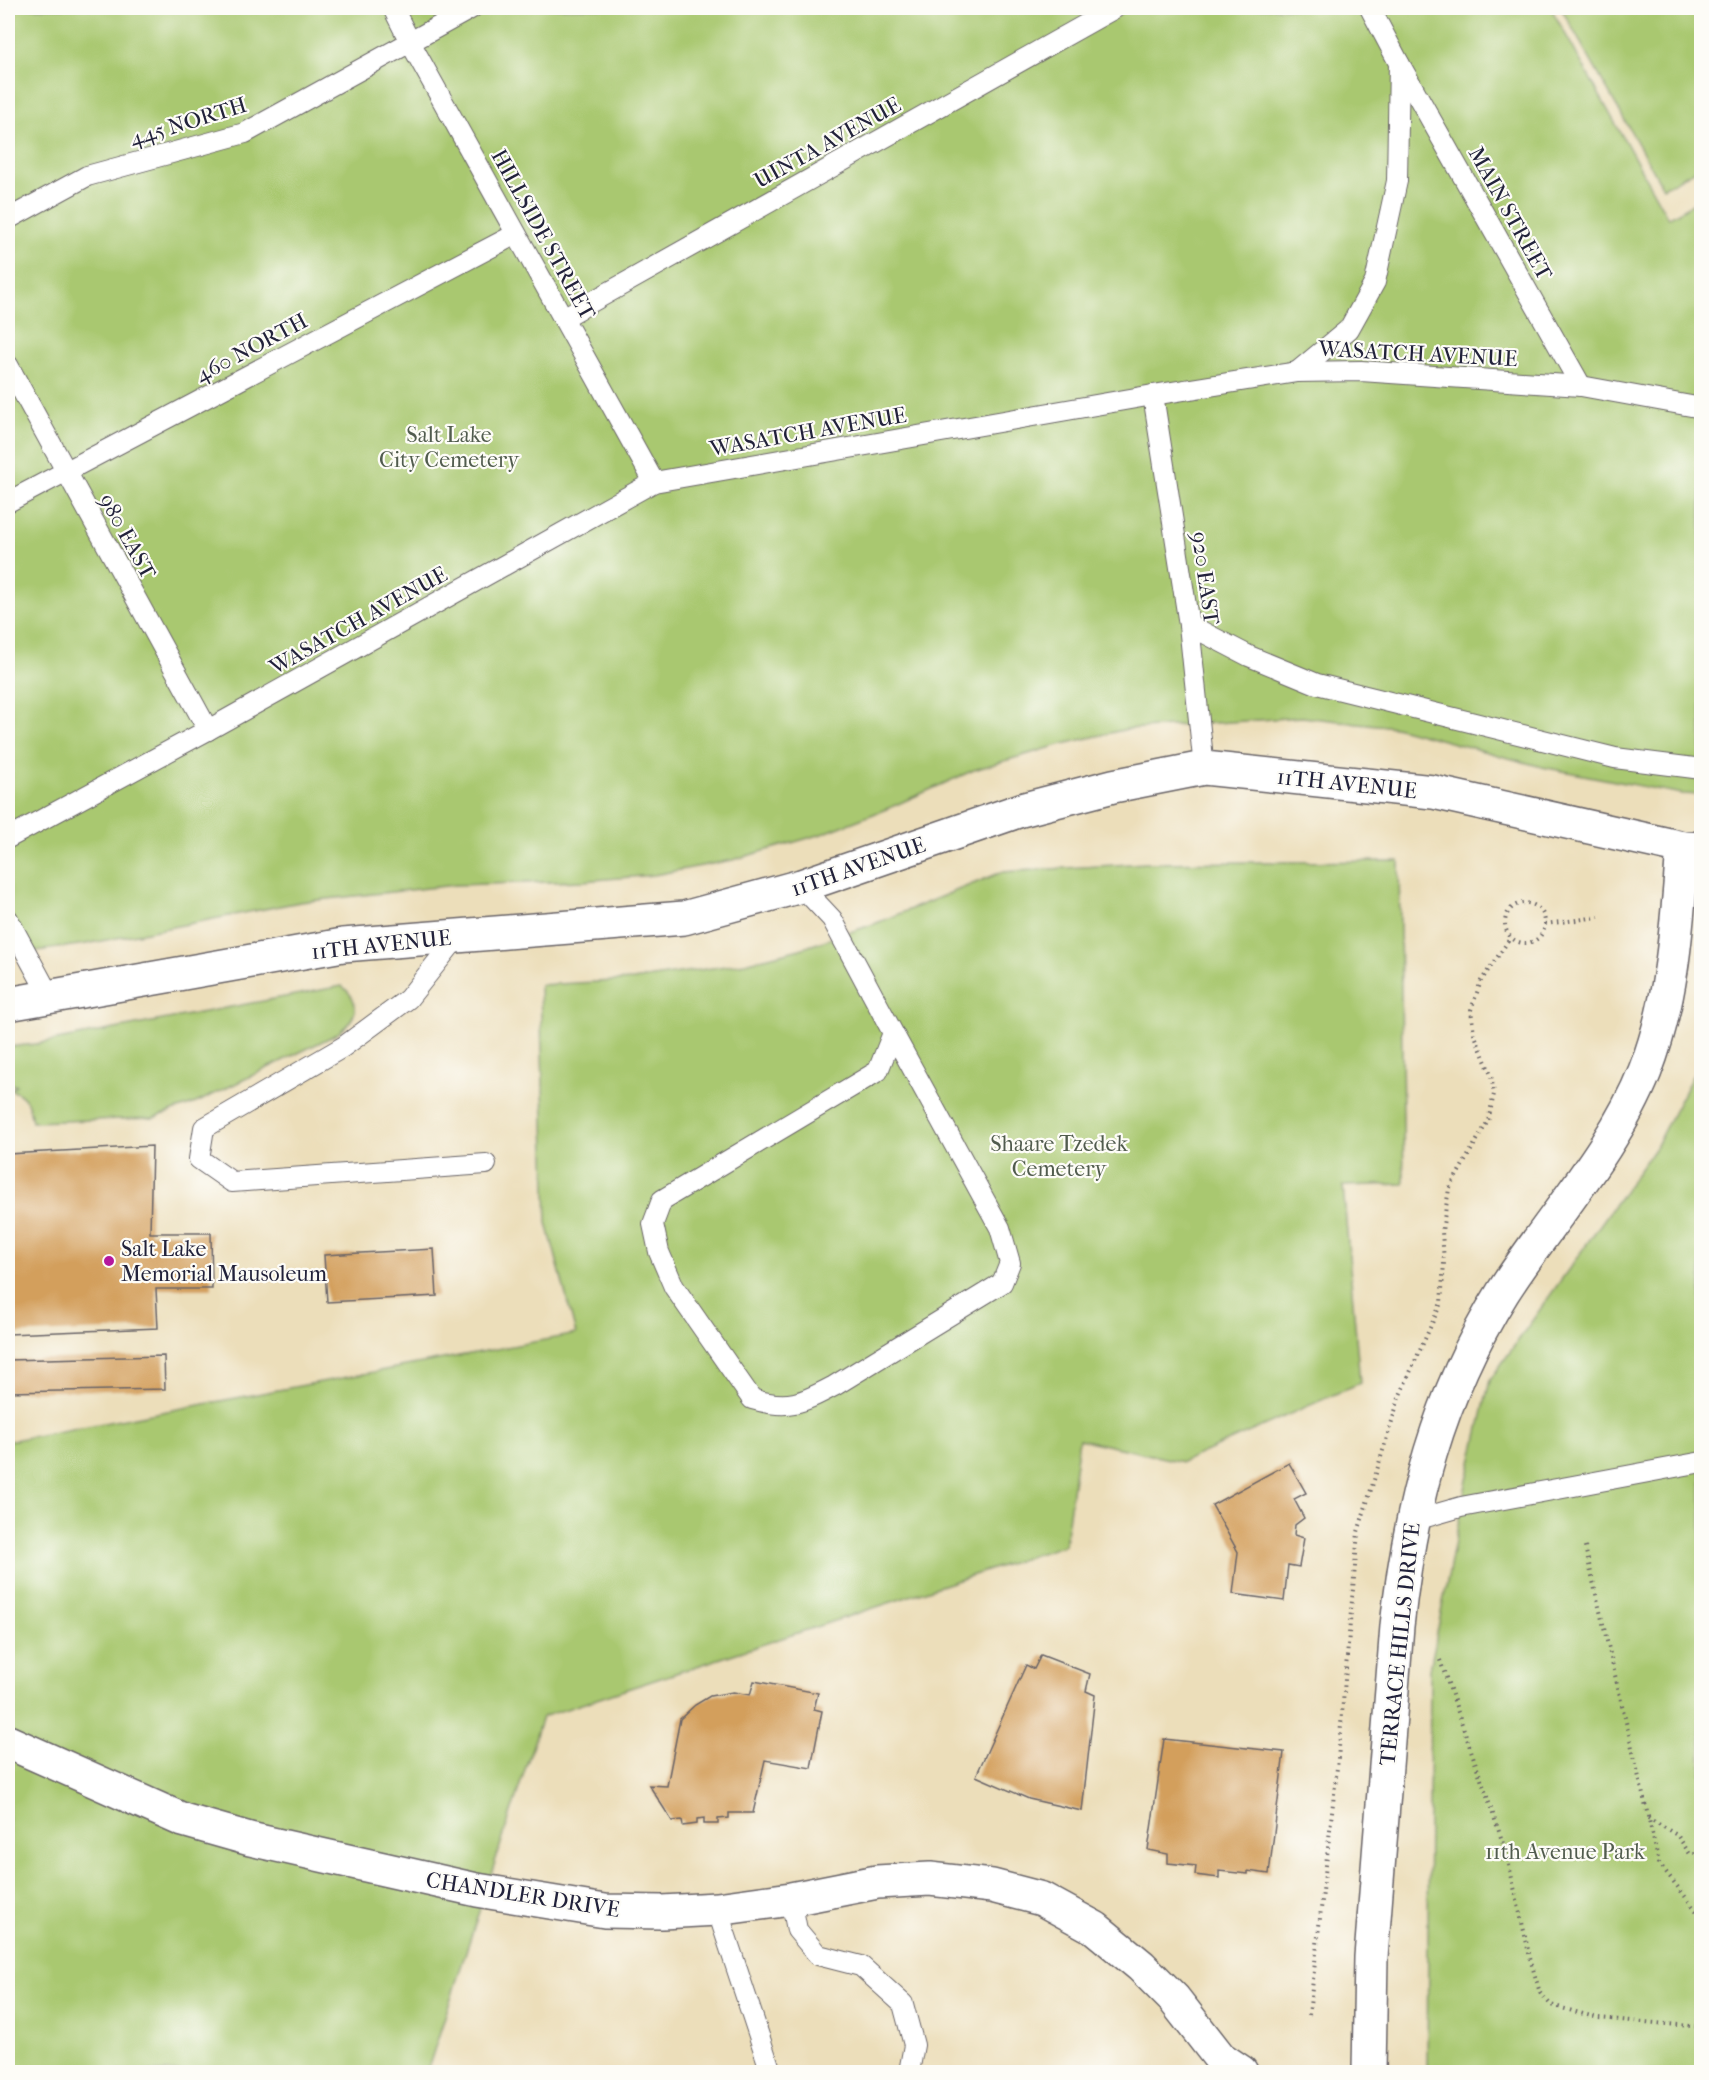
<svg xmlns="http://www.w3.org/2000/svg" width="1709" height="2080" viewBox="0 0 1709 2080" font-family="'IM FELL French Canon',serif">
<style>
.green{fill:#a9c870;stroke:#667556;stroke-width:1.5}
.building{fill:#d39f5b}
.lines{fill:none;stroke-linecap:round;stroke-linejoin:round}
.service-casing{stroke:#696467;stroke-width:22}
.minor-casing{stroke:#696467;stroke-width:36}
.tertiary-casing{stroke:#696467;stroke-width:36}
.path{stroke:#696467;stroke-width:4;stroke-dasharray:1.5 4.5;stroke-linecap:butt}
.service{stroke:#fff;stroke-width:20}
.minor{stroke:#fff;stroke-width:33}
.tertiary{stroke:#fff;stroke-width:33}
.poi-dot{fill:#b5179e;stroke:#fdfcf7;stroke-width:2}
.labels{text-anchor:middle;stroke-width:4.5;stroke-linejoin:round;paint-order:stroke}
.street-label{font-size:22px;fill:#22223b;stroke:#fdfcf7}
.park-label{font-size:22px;fill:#515c4e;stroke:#fdfcf7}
.poi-label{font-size:22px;fill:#22223b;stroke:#fdfcf7;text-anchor:start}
</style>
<rect width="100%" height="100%" fill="#fdfcf7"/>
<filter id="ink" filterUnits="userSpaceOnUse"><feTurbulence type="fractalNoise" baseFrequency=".0167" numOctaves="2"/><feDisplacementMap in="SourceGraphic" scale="12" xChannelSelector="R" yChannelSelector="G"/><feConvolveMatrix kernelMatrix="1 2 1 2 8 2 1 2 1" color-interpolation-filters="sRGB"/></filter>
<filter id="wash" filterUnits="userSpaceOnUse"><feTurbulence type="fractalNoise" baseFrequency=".008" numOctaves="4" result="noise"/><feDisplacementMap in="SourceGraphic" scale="24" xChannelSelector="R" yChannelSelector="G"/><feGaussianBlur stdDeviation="1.35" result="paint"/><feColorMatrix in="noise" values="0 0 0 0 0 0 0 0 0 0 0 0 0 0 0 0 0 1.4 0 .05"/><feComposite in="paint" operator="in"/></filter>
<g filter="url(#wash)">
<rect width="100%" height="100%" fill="#ecdeba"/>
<!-- green -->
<g class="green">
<path d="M8 8H1551L1668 218 1701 199V795L1682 794 1542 767 1395 727 1302 717 1127 729 1059 745 974 770 889 808 819 835 733 860 654 875 583 881 455 885 300 902 86 944 8 955Z"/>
<path d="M1561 8H1701V167L1663 188Z"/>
<path d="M1399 861 1404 1184 1343 1186 1360 1383 1182 1462 1079 1439 1065 1545 542 1717 427 2072H8V1441L576 1334 547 1223 540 985 633 980 745 963 800 949 874 924 1002 872 1146 863Z"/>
<path d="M342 986C363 1003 357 1019 337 1034L196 1103 153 1118 32 1122C29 1105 28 1096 11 1090L16 1085 8 1084V1047L36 1044Z"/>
<path d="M1701 1036V2072H1427L1430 1669 1465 1489 1490 1380 1654 1149 1698 1065Z"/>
</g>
<g id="blocks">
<!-- building -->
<g class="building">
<path d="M152 1146 150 1233H211L212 1289H156L158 1328 8 1334V1154Z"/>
<path d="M434 1249 437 1296 327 1302 324 1255Z"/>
<path d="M164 1356 165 1389 8 1392V1360Z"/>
<path d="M1289 1463 1306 1493 1294 1499 1304 1518 1295 1525 1294 1535 1304 1538 1299 1567 1288 1565 1284 1601 1233 1594 1238 1552 1212 1505Z"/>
<path d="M1041 1655 1090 1674 1086 1691 1095 1695 1082 1811 1029 1799 976 1776 1026 1665 1034 1669Z"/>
<path d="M754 1681 818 1693 814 1709 822 1711 811 1768 765 1760 753 1813H729V1818L718 1819V1824H704V1818L697 1819V1824L683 1826 682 1820 672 1821 649 1785 667 1786 680 1719 695 1705 710 1696 733 1692 750 1695Z"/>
<path d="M1164 1739 1284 1752 1269 1874 1248 1871V1874L1219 1871V1878L1195 1875 1196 1866 1168 1863V1854L1148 1850Z"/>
</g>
</g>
</g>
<g filter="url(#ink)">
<use href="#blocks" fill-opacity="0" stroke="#696467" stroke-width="1.5"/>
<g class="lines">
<defs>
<g id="service">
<path d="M393 8 410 42 654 482"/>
<path d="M1370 8 1399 63 1581 386"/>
<path d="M8 219 87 176 245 133 472 8"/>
<path d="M563 318 1115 8"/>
<path d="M8 365 208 730"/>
<path d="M1297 372 1349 329 1375 282 1397 181 1399 63"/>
<path d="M1153 395 1189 625 1204 768"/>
<path d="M8 502 516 234"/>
<path d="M1189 625 1249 656 1317 684 1615 758 1702 769"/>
<path d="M8 838 208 730 654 482 1153 395 1297 372 1361 371 1581 386 1702 408"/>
<path d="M801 886 832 919 893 1033 878 1071 662 1200 653 1224 659 1252 674 1287 752 1399C788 1410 802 1403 834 1386L1002 1283 1010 1263 1000 1228 893 1033"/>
<path d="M8 919 50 997"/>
<path d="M458 936 408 999 343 1047 204 1128 199 1159 232 1182 486 1164"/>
<path d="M1412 1521 1461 1507 1702 1462"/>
<path d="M791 1899 797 1930 818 1955 861 1966 903 2004 914 2045 909 2072"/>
<path d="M717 1909 771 2072"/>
</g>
<path id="minor" d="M8 1742 183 1820 250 1839 477 1890 605 1911 662 1912 717 1909 791 1899 877 1882 930 1879 992 1886 1042 1899 1095 1928 1141 1966 1174 1999 1220 2058 1241 2072"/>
<g id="tertiary">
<path d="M8 1004 343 945 684 918 801 886 1021 810 1113 786 1204 768 1433 792 1683 848 1702 849"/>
<path d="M1369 2072 1371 1957 1397 1626C1410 1505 1438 1396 1503 1292 1549 1220 1614 1150 1645 1071 1673 999 1677 924 1683 848"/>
</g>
</defs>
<!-- service casing -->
<use href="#service" class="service-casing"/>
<!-- minor casing -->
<use href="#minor" class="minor-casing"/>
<!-- tertiary casing -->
<use href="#tertiary" class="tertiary-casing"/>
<!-- path -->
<g class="path">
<circle cx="1525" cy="923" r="20"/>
<path d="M1545 924 1599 917"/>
<path d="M1585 1547 1659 1863 1702 1918"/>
<path d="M1440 1660 1506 1852 1531 1962 1540 1993 1551 2005 1598 2018 1702 2027"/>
<path d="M1648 1818 1677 1835 1690 1854H1702"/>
<path d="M1309 2015 1338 1759 1358 1532 1400 1395 1441 1303 1444 1263 1442 1231 1449 1189 1488 1121 1494 1094 1491 1075 1474 1033 1471 1010 1481 981 1511 937"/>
</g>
<!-- service -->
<use href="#service" class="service"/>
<!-- minor -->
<use href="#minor" class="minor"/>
<!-- tertiary -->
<use href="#tertiary" class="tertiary"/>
</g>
</g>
<!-- markers -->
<circle class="poi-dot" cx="109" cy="1261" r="6"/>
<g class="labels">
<!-- street labels -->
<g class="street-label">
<text transform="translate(188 121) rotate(-17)" y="8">445 NORTH</text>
<text transform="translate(827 142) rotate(-29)" y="8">UINTA AVENUE</text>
<text transform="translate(1511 213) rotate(61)" y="8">MAIN STREET</text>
<text transform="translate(544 234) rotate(61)" y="8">HILLSIDE STREET</text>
<text transform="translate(251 347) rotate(-28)" y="8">460 NORTH</text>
<text transform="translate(1418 353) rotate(3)" y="8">WASATCH AVENUE</text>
<text transform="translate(808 431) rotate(-10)" y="8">WASATCH AVENUE</text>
<text transform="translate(128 536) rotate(61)" y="8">980 EAST</text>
<text transform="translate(1206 578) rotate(82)" y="8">920 EAST</text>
<text transform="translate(358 620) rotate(-29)" y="8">WASATCH AVENUE</text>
<text transform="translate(1347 783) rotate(6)" y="8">11TH AVENUE</text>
<text transform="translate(858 866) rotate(-19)" y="8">11TH AVENUE</text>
<text transform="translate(381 944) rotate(-6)" y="8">11TH AVENUE</text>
<text transform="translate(1399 1644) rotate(-84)" y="8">TERRACE HILLS DRIVE</text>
<text transform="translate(523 1894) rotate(9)" y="8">CHANDLER DRIVE</text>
</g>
<!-- park labels -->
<g class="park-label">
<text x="449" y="442">Salt Lake<tspan x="449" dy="25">City Cemetery</tspan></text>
<text x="1059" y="1151">Shaare Tzedek<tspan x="1059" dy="25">Cemetery</tspan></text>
<text x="1565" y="1859">11th Avenue Park</text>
</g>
<!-- poi labels -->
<g class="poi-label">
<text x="121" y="1256">Salt Lake<tspan x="121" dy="25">Memorial Mausoleum</tspan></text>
</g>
</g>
<!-- margin -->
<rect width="1709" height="2080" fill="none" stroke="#fdfcf7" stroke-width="30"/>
</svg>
